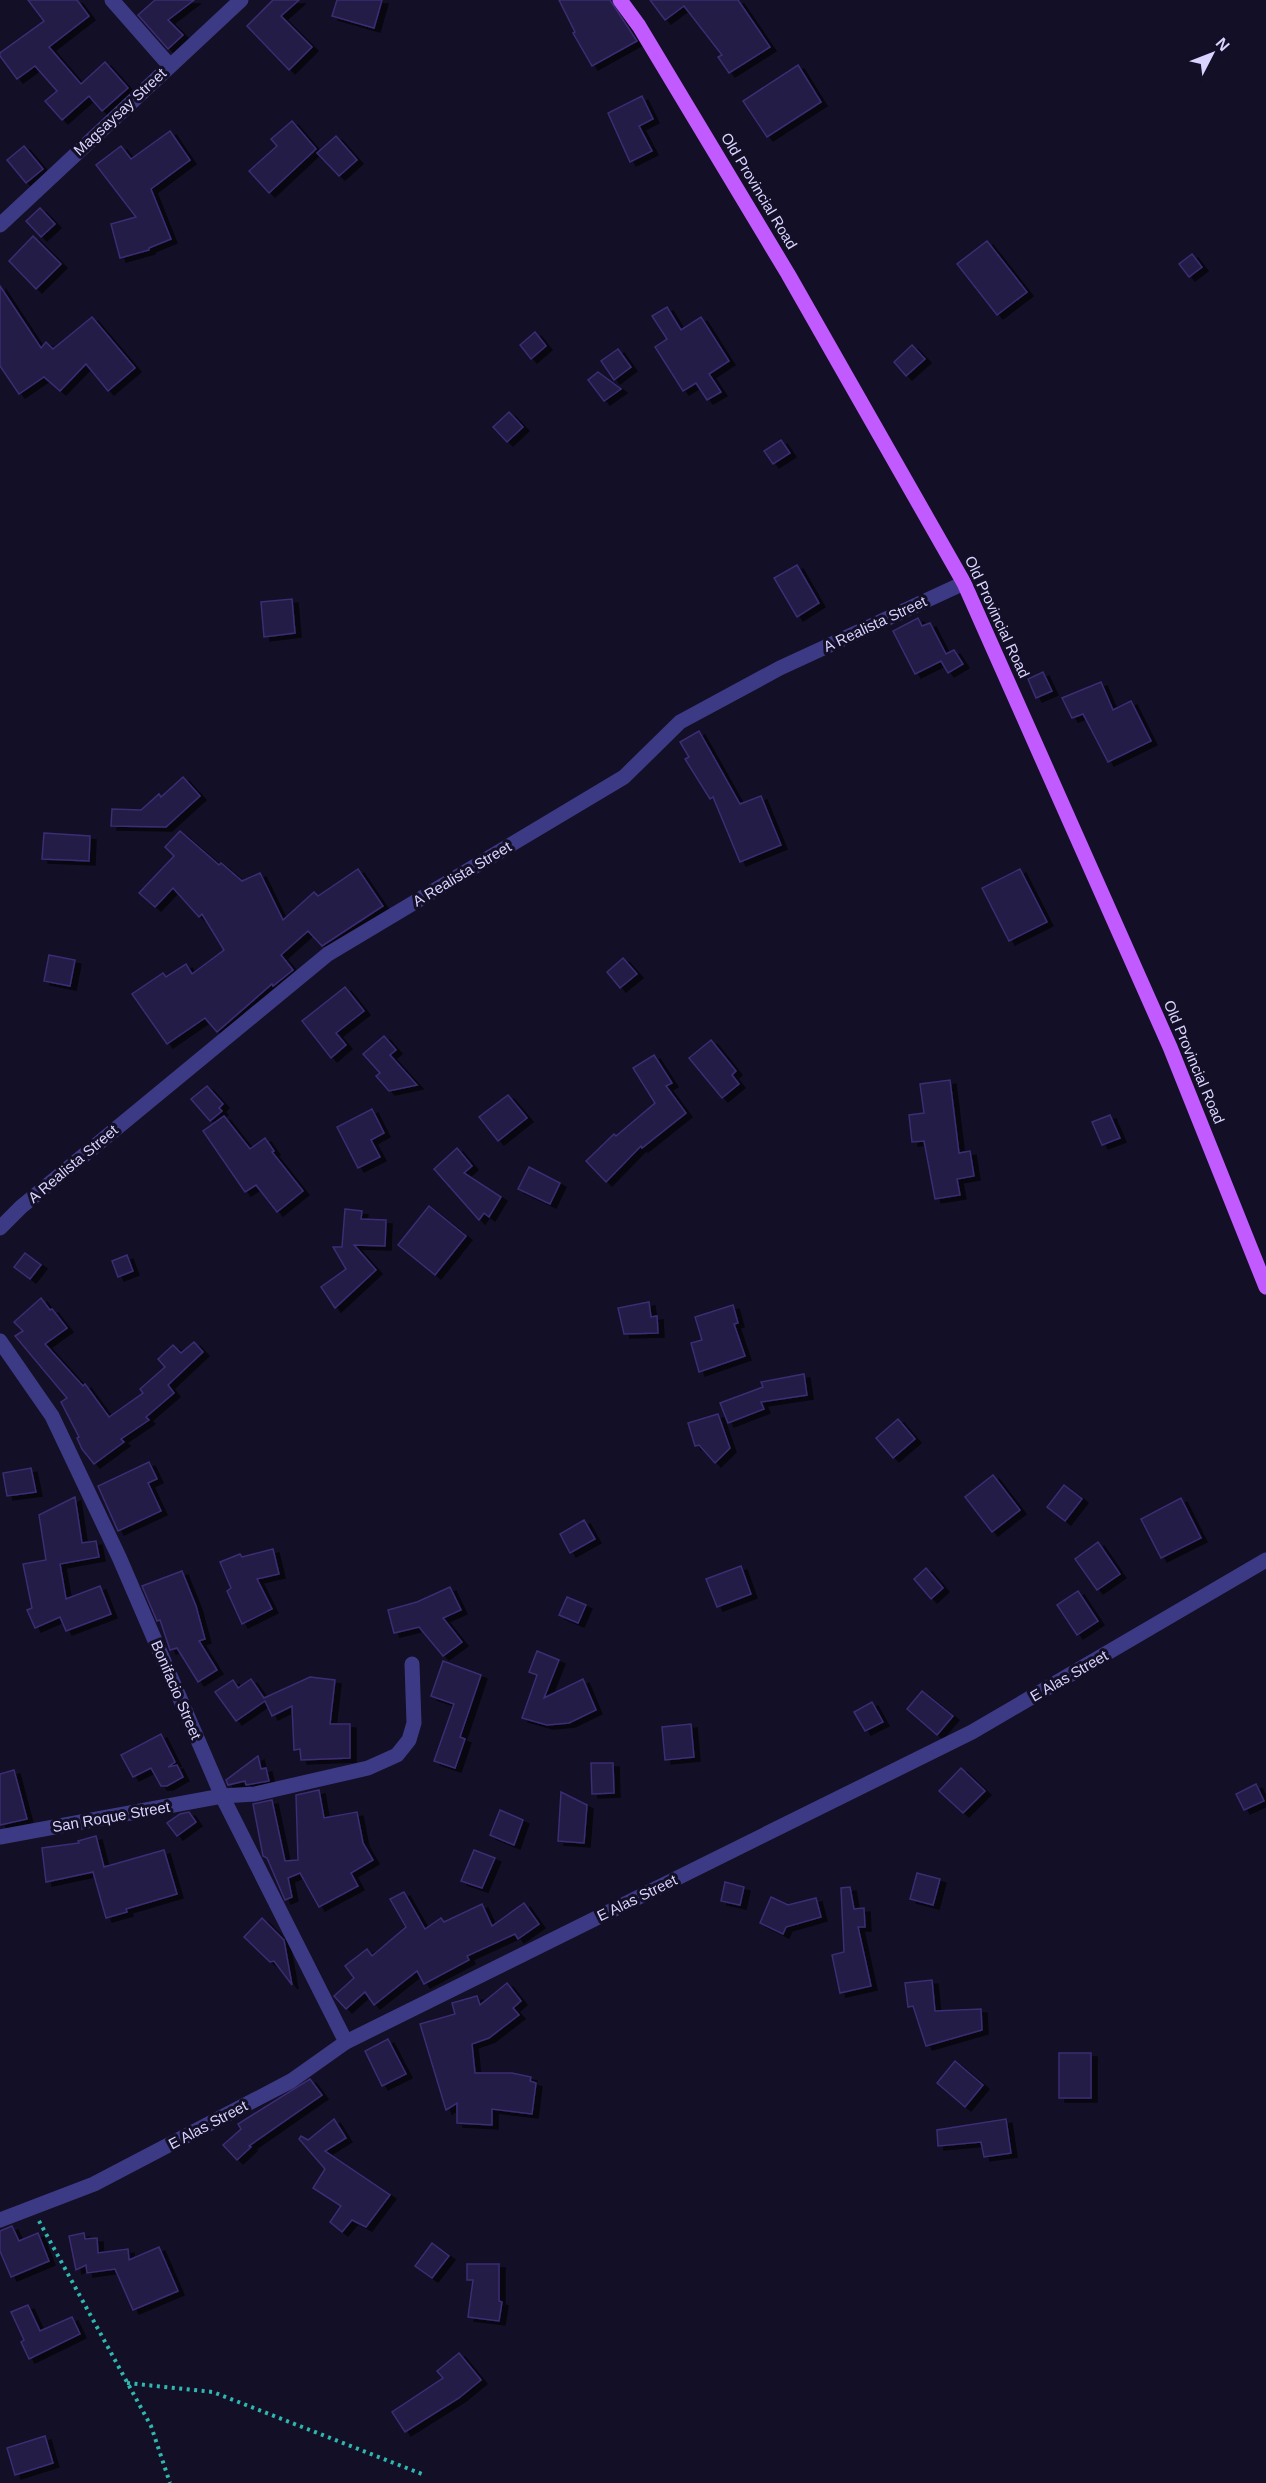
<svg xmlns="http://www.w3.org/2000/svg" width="1266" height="2483" viewBox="0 0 1266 2483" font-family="Helvetica,sans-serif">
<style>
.building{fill:#241b47;stroke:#3b2d73;stroke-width:1.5;filter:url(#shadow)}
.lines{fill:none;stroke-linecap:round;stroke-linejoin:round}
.path{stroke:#2fb8b0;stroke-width:4;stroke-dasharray:3 4.5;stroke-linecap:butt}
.minor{stroke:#3d3a85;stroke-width:15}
.major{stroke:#c25bff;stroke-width:15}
.labels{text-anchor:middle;stroke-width:6;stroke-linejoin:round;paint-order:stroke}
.street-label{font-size:15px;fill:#d9d4ff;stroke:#130f26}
</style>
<defs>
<filter id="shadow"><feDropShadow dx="6" dy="4" stdDeviation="0" flood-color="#0009"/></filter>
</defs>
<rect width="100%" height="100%" fill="#130f26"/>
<!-- building -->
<g class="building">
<path d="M28 0H77L89 16 49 47 81 84 105 62 128 88 102 111 89 96 62 120 45 101 57 91 35 66 17 79 0 56V53L44 21Z"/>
<path d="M155 0H194L168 20 183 35 168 49 138 15Z"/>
<path d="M273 0H299L281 16 312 47 289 70 247 26Z"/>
<path d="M337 0H382L374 28 332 16Z"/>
<path d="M559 0H610L637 41 592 66 573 33 575 32Z"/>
<path d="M650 0H738L770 47 729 73 718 57 722 55 684 6 665 20Z"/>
<path d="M798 65 821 102 767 137 743 101Z"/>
<path d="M642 96 653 119 639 126 652 151 630 162 608 113Z"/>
<path d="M292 121 316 149 269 193 249 171 277 146 271 139Z"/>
<path d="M170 131 190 160 151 189 171 239 149 248V250L120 258 111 224 136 217 96 165 121 146 131 159Z"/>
<path d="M336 136 357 160 339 176 317 153Z"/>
<path d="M24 146 43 169 26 183 7 160Z"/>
<path d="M40 208 55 224 41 237 26 221Z"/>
<path d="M33 236 61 264 36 289 9 261Z"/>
<path d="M987 241 1027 292 997 315 957 264Z"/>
<path d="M1192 254 1202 267 1189 277 1179 264Z"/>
<path d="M0 286 41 348 46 342 53 349 92 317 135 368 108 391 86 364 60 391 44 377 19 394 0 366Z"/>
<path d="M667 307 681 330 701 317 729 361 709 374 721 392 707 400 696 383 683 391 655 347 667 339 652 316Z"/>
<path d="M535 332 546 346 531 359 520 345Z"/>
<path d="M912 345 925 359 906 376 894 362Z"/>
<path d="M618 349 631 367 614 380 601 361Z"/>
<path d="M598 372 621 389 604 401 588 380Z"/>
<path d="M509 412 523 427 507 442 493 427Z"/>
<path d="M781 440 790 453 773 464 764 451Z"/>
<path d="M797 565 819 603 797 617 774 578Z"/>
<path d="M292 599 295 633 264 637 261 602Z"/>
<path d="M918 618 922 626 930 623 946 654 954 650 963 664 948 673 941 661 915 674 893 631Z"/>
<path d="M1043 672 1052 691 1036 698 1028 679Z"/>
<path d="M1101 682 1113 710 1131 701 1151 741 1108 762 1083 714 1072 718 1062 698Z"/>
<path d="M699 731 740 804 761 796 781 845 740 862 713 797 710 799 685 759 689 757 680 742Z"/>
<path d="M183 777 200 796 166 827 111 826 112 809 141 810 159 794 161 797Z"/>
<path d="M180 831 219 865 221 863 242 881 260 873 283 920 314 892 318 896 358 869 383 906 322 946 308 931 281 955 293 970 273 986 272 984 217 1032 205 1018 167 1044 132 994 163 973 166 977 186 964 192 974 224 950 202 914 199 917 173 888 155 907 139 893 174 856 165 847Z"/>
<path d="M44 833 90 836 89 861 42 859Z"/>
<path d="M1020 869 1047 922 1009 941 982 888Z"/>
<path d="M49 955 75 960 70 986 44 981Z"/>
<path d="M623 958 637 974 620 988 607 972Z"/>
<path d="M345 987 364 1011 336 1033 346 1045 331 1058 302 1021Z"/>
<path d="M384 1036 396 1050 390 1055 417 1085 389 1091 376 1076 380 1073 363 1054Z"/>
<path d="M711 1040 736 1071 732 1075 739 1084 722 1098 689 1058Z"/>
<path d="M654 1055 672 1083 666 1086 686 1113 642 1148 641 1146 606 1182 586 1161 614 1134 616 1136 655 1103 633 1068Z"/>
<path d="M950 1080 959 1153 970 1151 974 1176 957 1179 960 1195 935 1199 924 1141 912 1142 909 1115 924 1113 920 1084Z"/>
<path d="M207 1086 223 1104 219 1108 222 1111 210 1121 191 1099Z"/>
<path d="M508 1095 527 1118 498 1141 479 1117Z"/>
<path d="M372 1109 384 1133 371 1140 380 1157 358 1168 337 1127Z"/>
<path d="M1110 1115 1120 1138 1102 1145 1092 1122Z"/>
<path d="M224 1116 250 1149 265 1138 274 1151 272 1152 303 1191 277 1212 256 1185 245 1192 203 1131Z"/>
<path d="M457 1148 472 1166 464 1173 501 1197 489 1217 484 1213 479 1220 434 1169Z"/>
<path d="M529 1167 560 1183 550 1204 518 1189Z"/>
<path d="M429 1206 466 1236 435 1275 398 1245Z"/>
<path d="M345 1209 362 1211 361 1219 386 1220 385 1246 354 1245 376 1270 335 1308 321 1287 346 1269 333 1247H342Z"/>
<path d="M25 1253 41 1265 30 1279 14 1267Z"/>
<path d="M127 1255 133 1271 118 1277 112 1261Z"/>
<path d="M41 1298 50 1310 52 1309 67 1328 45 1344 83 1386 85 1384 109 1417 143 1393 140 1389 165 1367 158 1359 173 1345 181 1353 194 1342 203 1352 168 1385 174 1393 146 1417 149 1420 121 1439 124 1442 94 1464 82 1449 77 1438 79 1437 61 1402 67 1398 15 1336 23 1331 14 1322Z"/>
<path d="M649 1302 651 1317 657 1316 658 1333 624 1334 618 1308Z"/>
<path d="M733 1305 738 1323 734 1324 745 1356 699 1372 691 1343 702 1340 695 1317Z"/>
<path d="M804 1374 807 1395 761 1402 764 1409 728 1423 720 1403 763 1387 761 1382Z"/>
<path d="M718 1414 730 1448 715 1463 699 1445 695 1446 688 1423Z"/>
<path d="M898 1419 915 1439 893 1458 876 1438Z"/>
<path d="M149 1462 157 1479 148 1483 161 1511 118 1531 98 1486Z"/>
<path d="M31 1468 36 1492 7 1496 3 1473Z"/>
<path d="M993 1475 1020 1510 992 1532 965 1497Z"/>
<path d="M1064 1485 1082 1499 1065 1521 1047 1507Z"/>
<path d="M75 1497 82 1543 96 1541 99 1557 60 1564 66 1599 100 1586 111 1614 66 1631 60 1617 35 1628 27 1610 32 1608 23 1564 46 1560 39 1515Z"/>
<path d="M1181 1498 1201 1538 1161 1558 1141 1519Z"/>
<path d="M584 1520 595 1539 570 1553 560 1534Z"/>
<path d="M1098 1542 1120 1574 1097 1590 1075 1559Z"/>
<path d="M273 1549 279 1574 257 1579 272 1609 242 1624 227 1591 231 1588 220 1562 240 1554 242 1557Z"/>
<path d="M741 1566 751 1594 717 1607 706 1579Z"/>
<path d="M926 1568 943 1588 931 1599 914 1579Z"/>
<path d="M182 1571 196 1606 205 1639 199 1641 217 1670 198 1682 177 1648 170 1650 160 1620 157 1621 142 1586Z"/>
<path d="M450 1587 461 1610 443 1618 462 1642 443 1656 419 1627 394 1633 388 1610 417 1602Z"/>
<path d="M1078 1591 1098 1621 1077 1635 1057 1605Z"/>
<path d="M567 1597 586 1605 578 1623 559 1615Z"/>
<path d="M537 1651 559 1660 544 1698 583 1679 596 1710 569 1723 547 1725 522 1718 537 1675 529 1672Z"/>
<path d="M443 1661 481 1675 460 1737 465 1739 455 1768 434 1761 454 1704 431 1696Z"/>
<path d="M310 1677 335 1680 330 1724H350V1758L301 1760 300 1749 294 1750 292 1706 272 1716 265 1701 236 1721 215 1692 233 1680 238 1688 251 1679 264 1698Z"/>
<path d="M922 1691 953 1716 937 1735 907 1709Z"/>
<path d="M872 1702 883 1722 865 1731 854 1712Z"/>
<path d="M691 1724 694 1757 665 1760 662 1727Z"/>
<path d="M161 1734 175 1762 168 1767 177 1765 183 1777 167 1786H161L151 1768 133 1777 121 1755Z"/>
<path d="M258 1756 261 1769 266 1768 269 1781 246 1785 245 1781 228 1785 226 1780Z"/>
<path d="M591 1763H613L614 1793 592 1794Z"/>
<path d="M961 1768 985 1791 963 1813 939 1791Z"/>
<path d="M14 1770 27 1819 0 1825V1774Z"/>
<path d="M1256 1784 1264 1801 1244 1810 1236 1794Z"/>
<path d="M319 1790 324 1818 357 1812 363 1843 373 1860 351 1873 358 1886 319 1907 300 1873 288 1878 292 1897 285 1900 267 1858 263 1856 253 1804 272 1800 285 1861 298 1860 296 1795Z"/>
<path d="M561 1792 587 1805 584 1843 558 1841Z"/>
<path d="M500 1810 523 1820 514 1845 490 1835Z"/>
<path d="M189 1812 196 1822 177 1836 167 1823 180 1814Z"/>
<path d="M96 1836 104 1867 164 1850 177 1894 126 1909 127 1912 106 1918 93 1872 46 1882 42 1848 79 1843 78 1841Z"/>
<path d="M474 1850 495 1858 482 1888 461 1881Z"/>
<path d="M917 1873 940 1879 933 1905 910 1899Z"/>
<path d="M725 1882 744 1887 740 1905 721 1901Z"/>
<path d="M850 1887 854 1909 864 1908 865 1927H858L871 1986 840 1993 832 1955 844 1952 841 1888Z"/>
<path d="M404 1892 425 1929 441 1918 444 1922 482 1904 492 1926 524 1903 539 1924 518 1939 515 1934 467 1956 469 1960 424 1984 417 1971 374 2005 365 1992 346 2009 334 1996 354 1978 345 1966 367 1949 372 1956 406 1927 390 1899Z"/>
<path d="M771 1897 788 1905 816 1898 821 1917 786 1927 783 1934 760 1923Z"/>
<path d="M262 1918 284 1940 292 1985 274 1961 270 1962 244 1937Z"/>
<path d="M932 1980 935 2011 981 2009 982 2030 926 2046 913 2006 908 2007 905 1983Z"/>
<path d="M507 1983 521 2001 513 2008 519 2015 489 2038 472 2044 475 2073H512L531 2077 530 2081 536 2083 532 2114 492 2109V2125L457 2123V2103L446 2110 420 2024 455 2014 452 2003 477 1996 480 2005Z"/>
<path d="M388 2039 406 2074 382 2086 365 2051Z"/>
<rect x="1059" y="2053" width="32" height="45"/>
<path d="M955 2061 983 2085 965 2107 937 2083Z"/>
<path d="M310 2079 322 2095 249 2146 251 2147 237 2160 223 2145 241 2129 238 2124Z"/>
<path d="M334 2119 346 2138 325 2151 390 2195 366 2227 352 2220 342 2232 330 2222 341 2206 313 2188 325 2169 299 2139 301 2136 308 2140Z"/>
<path d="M1006 2119 1011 2153 984 2157 981 2142 938 2146 937 2130Z"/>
<path d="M12 2226 19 2241 38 2233 49 2261 11 2277 0 2251V2231Z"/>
<path d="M84 2233 85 2239 97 2238 98 2253 128 2249 129 2260 159 2247 178 2291 133 2310 115 2269 87 2273 86 2265 76 2270 69 2236Z"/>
<path d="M432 2243 449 2256 432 2278 415 2266Z"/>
<path d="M467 2264H499V2301L502 2302 499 2321 468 2317 473 2280H467Z"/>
<path d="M28 2305 40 2331 72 2317 80 2334 29 2359 21 2342 24 2340 11 2312Z"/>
<path d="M459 2353 481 2380 459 2398 405 2432 392 2412 443 2378 437 2371Z"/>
<path d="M45 2436 53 2463 15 2475 7 2448Z"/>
</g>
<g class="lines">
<!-- path -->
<g class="path">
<path d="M39 2221 151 2426 170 2483"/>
<path d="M127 2383 213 2392 422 2474"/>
</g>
<!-- minor -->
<g class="minor">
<path d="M112 0 170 66"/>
<path d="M0 225 241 0"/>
<path d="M0 1228 21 1207 328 954 624 777 680 722 780 668 964 583"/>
<path d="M0 1341 52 1416 119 1557 222 1796 346 2042"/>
<path d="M0 1837 222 1796 255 1794 368 1768 397 1755 409 1740 414 1723 412 1664"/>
<path d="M0 2220 94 2184 291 2081 346 2042 972 1732 1266 1560"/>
</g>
<!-- major -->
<path class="major" d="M620 0 639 26 788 274 964 583 1170 1047 1266 1287"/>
</g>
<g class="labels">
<!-- street labels -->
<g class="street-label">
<text transform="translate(120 112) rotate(-43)" y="5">Magsaysay Street</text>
<text transform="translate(759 191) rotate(59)" y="5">Old Provincial Road</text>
<text transform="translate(997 617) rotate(65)" y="5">Old Provincial Road</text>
<text transform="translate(875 624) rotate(-25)" y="5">A Realista Street</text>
<text transform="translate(462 874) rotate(-31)" y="5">A Realista Street</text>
<text transform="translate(1194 1062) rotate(67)" y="5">Old Provincial Road</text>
<text transform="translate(73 1164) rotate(-40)" y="5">A Realista Street</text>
<text transform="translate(1069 1676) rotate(-30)" y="5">E Alas Street</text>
<text transform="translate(176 1690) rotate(67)" y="5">Bonifacio Street</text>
<text transform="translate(111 1817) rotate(-10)" y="5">San Roque Street</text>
<text transform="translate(637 1898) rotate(-26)" y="5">E Alas Street</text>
<text transform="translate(208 2125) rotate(-28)" y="5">E Alas Street</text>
</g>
</g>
<!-- north arrow -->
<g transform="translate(1212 54) rotate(48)" stroke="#130f26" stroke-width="4.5" paint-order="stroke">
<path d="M0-4.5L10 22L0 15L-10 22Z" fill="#d9d4ff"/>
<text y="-9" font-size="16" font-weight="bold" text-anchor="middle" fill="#d9d4ff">N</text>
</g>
</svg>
